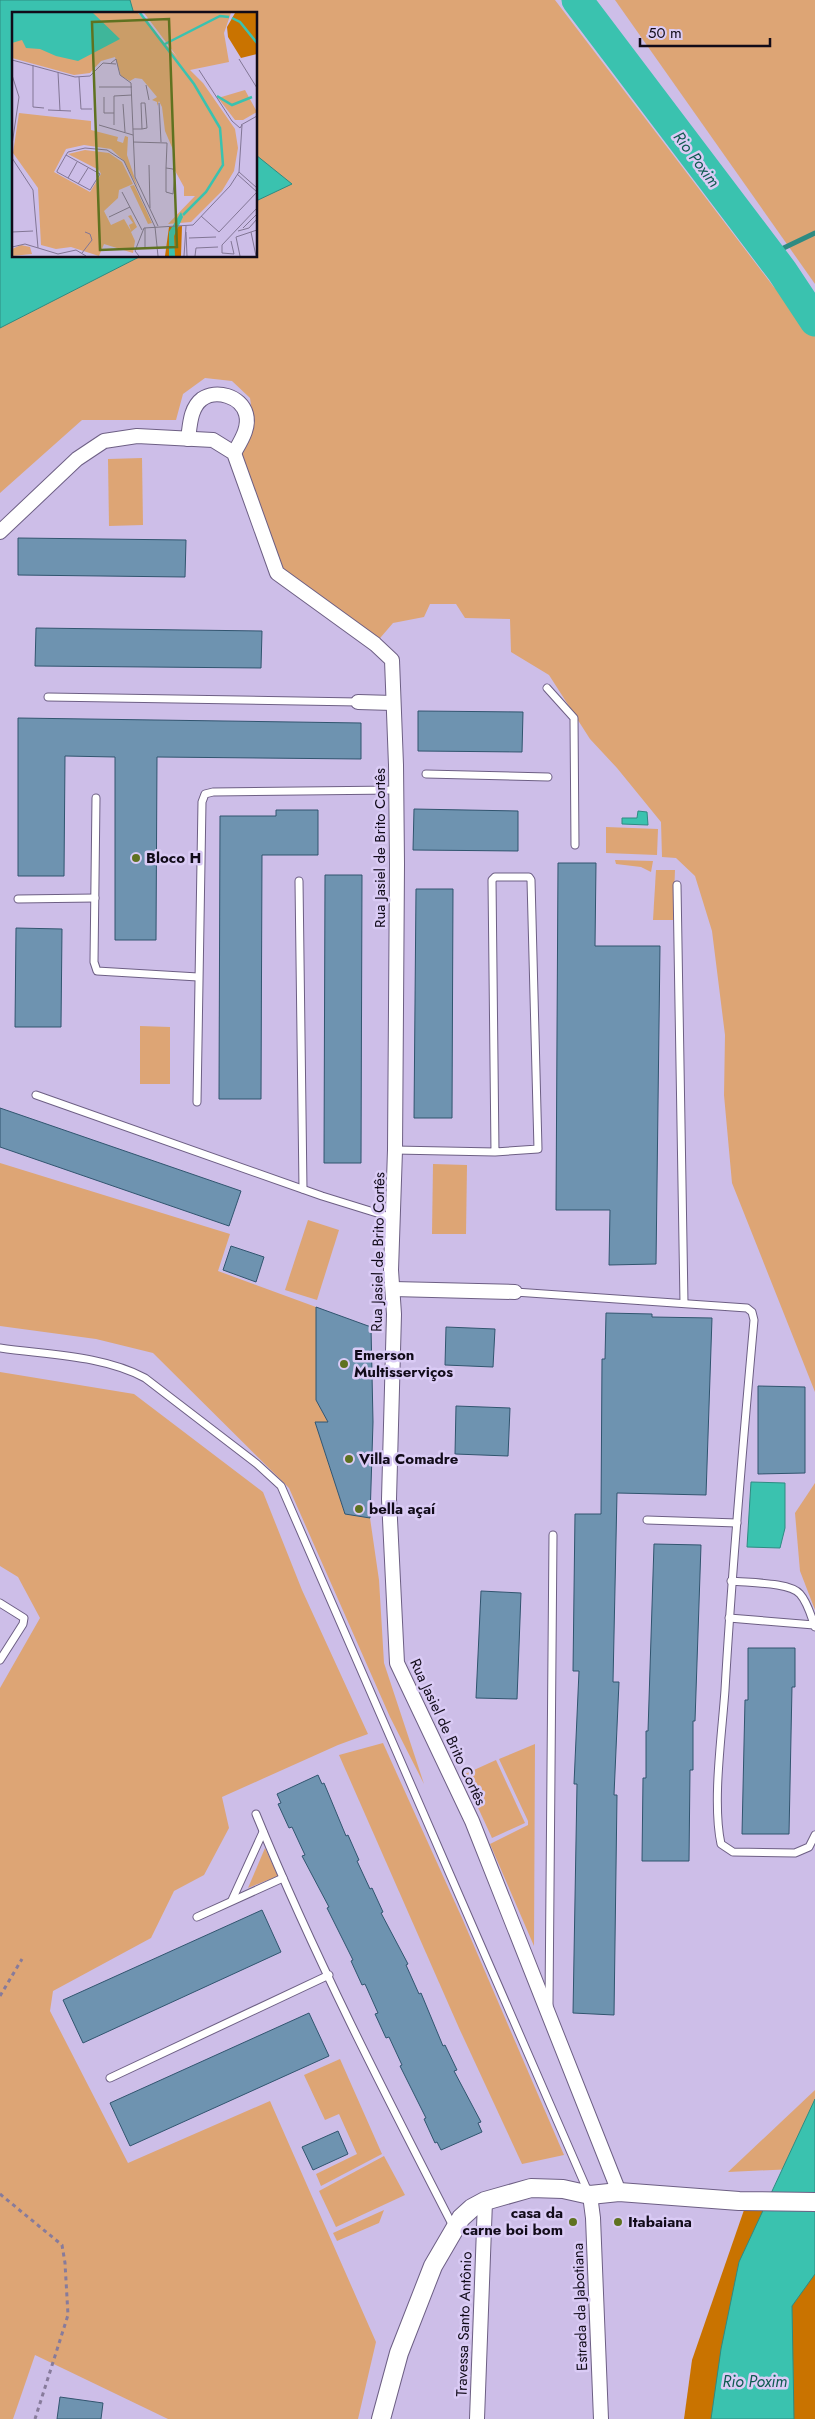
<svg xmlns="http://www.w3.org/2000/svg" width="815" height="2419" viewBox="0 0 815 2419" font-family="Jost,sans-serif">
<style>
.green{fill:#dda575;fill-rule:evenodd}
.forest{fill:#c97300}
.water{fill:#3ac2af;stroke:#2e8b82}
.lines{fill:none;stroke-linecap:round;stroke-linejoin:round}
.stream{stroke:#2e8b82;stroke-width:5}
.river{stroke:#3ac2af;stroke-width:31}
.building{fill:#6e93b0;stroke:#31556f}
.service-casing{stroke:#6d5f84;stroke-width:9}
.minor-casing{stroke:#6d5f84;stroke-width:16}
.tertiary-casing{stroke:#6d5f84;stroke-width:20}
.path{stroke:#877b9b;stroke-width:3;stroke-dasharray:4 4;stroke-linecap:butt}
.service{stroke:#fff;stroke-width:7}
.minor{stroke:#fff;stroke-width:14}
.tertiary{stroke:#fff;stroke-width:18}
.poi-dot{fill:#5f7220;stroke:#dacbf5;stroke-width:2}
.labels{text-anchor:middle;stroke-width:5;stroke-linejoin:round;paint-order:stroke}
.street-label{font-size:15px;fill:#110b19;stroke:#dacbf5}
.poi-label{font-size:15px;font-weight:bold;fill:#110b19;stroke:#dacbf5;text-anchor:start}
.water-label{font-size:16px;font-style:italic;fill:#0f5a50;stroke:#dacbf5}
.inset-river{fill:none;stroke:#3ac2af;stroke-width:2.5}
.inset-road{fill:none;stroke:#827695;stroke-width:1}
.view{fill:#5f7220;fill-opacity:0.15;stroke:#5f7220;stroke-width:2.5}
.inset-edge{fill:none;stroke:#110b19;stroke-width:2.5}
</style>
<rect width="100%" height="100%" fill="#cdbee8"/>
<!-- green -->
<g class="green">
<path d="M0 0H555L773 286 815 330V1392L732 1183 724 1095 725 1035 712 931 695 876 676 858 662 857 661 822 617 768 590 739 549 675 511 652 510 619 465 618 456 604H430L424 617 393 623 375 644 271 561 241 449 254 424 250 398 232 381 205 378 183 394 176 420H82L0 493ZM14 14H256V256H14Z"/>
<path d="M615 0H815V284Z"/>
<path d="M142 458 143 525 109 526 108 459Z"/>
<path d="M606 827 658 829 657 855 606 853Z"/>
<path d="M615 860 653 861 651 872 641 867 616 864Z"/>
<path d="M656 870H675L673 920H653Z"/>
<path d="M140 1026 170 1027V1084H140Z"/>
<path d="M0 1163 230 1234 218 1271 316 1307V1400L328 1422H315L345 1514 370 1518 379 1580 384 1663 424 1784 390 1717 289 1488 153 1353 96 1339 0 1326Z"/>
<path d="M433 1164 467 1165 466 1234H432Z"/>
<path d="M308 1220 339 1230 317 1300 285 1290Z"/>
<path d="M0 1372 134 1394 263 1492 302 1590 368 1734 338 1745 222 1797 229 1828 204 1875 174 1891 151 1938 53 1991 50 2011 128 2163 270 2101 376 2342 358 2419H168L35 2355 13 2419H0V1688L40 1618 18 1577 0 1566Z"/>
<path d="M815 1483V1610L800 1571 795 1513Z"/>
<path d="M383 1743 462 1918 564 2155 522 2164 459 2028 339 1755Z"/>
<path d="M535 1744 534 1946 490 1844 528 1825V1821L499 1759Z"/>
<path d="M496 1760 525 1823 492 1838 463 1775Z"/>
<path d="M265 1848 278 1876 248 1888Z"/>
<path d="M340 2059 382 2154 321 2186 316 2174 357 2154 339 2114 325 2120 304 2075Z"/>
<path d="M815 2090V2168L728 2172Z"/>
<path d="M384 2156 405 2195 336 2227 319 2191Z"/>
<path d="M384 2210 379 2223 337 2241 333 2233Z"/>
</g>
<!-- forest -->
<path class="forest" d="M815 2206V2419H684L692 2360 744 2210Z"/>
<!-- water -->
<g class="water">
<path d="M0 0H130L134 14H14V256H141L0 328Z"/>
<path d="M256 155 292 184 256 201Z"/>
<path d="M638 811 647 812 648 825 622 824V818H637Z"/>
<path d="M751 1482 785 1483V1528L780 1548 747 1547Z"/>
<path d="M815 2099V2274L792 2306 794 2419H711L721 2349 739 2262Z"/>
</g>
<g class="lines">
<!-- stream -->
<path class="stream" d="M769 255 815 233"/>
<!-- river -->
<path class="river" d="M577 0 782 271 815 321"/>
</g>
<!-- building -->
<g class="building">
<path d="M18 538 186 540 185 577 18 575Z"/>
<path d="M36 628 262 631 261 668 35 666Z"/>
<path d="M418 711 523 712 522 752 418 751Z"/>
<path d="M18 718 361 723V759L157 757 156 940H115V757L65 756 64 876H18Z"/>
<path d="M414 809 518 811V851L413 850Z"/>
<path d="M276 810H318V855H262L261 1099H219L220 816H276Z"/>
<path d="M558 863H596L595 946H660L656 1264 609 1265 610 1210H556Z"/>
<path d="M325 875H362L361 1163H324Z"/>
<path d="M416 889H453L452 1118H414Z"/>
<path d="M16 928 62 929 61 1027H15Z"/>
<path d="M0 1108 241 1191 229 1226 0 1147Z"/>
<path d="M231 1246 264 1257 256 1282 223 1270Z"/>
<path d="M316 1307 371 1327 373 1422 370 1518 345 1514 315 1422H328L316 1400Z"/>
<path d="M606 1313 652 1314V1317L712 1318 706 1495 617 1493 613 1682H619L614 1795H617L614 2015 573 2013 577 1784H574L579 1671H573L575 1514H601L602 1359H605Z"/>
<path d="M446 1327 495 1329 493 1367 445 1365Z"/>
<path d="M758 1386 805 1387V1473L758 1474Z"/>
<path d="M456 1406 510 1408 508 1456 455 1454Z"/>
<path d="M654 1544 701 1545 695 1721H693V1770H690L689 1861H642L643 1778H646V1731H648Z"/>
<path d="M481 1591 521 1593 517 1699 476 1698Z"/>
<path d="M748 1648H795V1687H792L789 1834H742L745 1700H748Z"/>
<path d="M318 1775 322 1784 324 1783 346 1836 348 1835 359 1860 357 1861 370 1889 372 1888 383 1912 381 1913 408 1964 406 1965 419 1994 421 1993 443 2046 445 2045 457 2070 454 2071 481 2122 478 2123 482 2132 441 2150 437 2142 435 2143 424 2119 426 2118 400 2066 402 2065 389 2037 386 2038 375 2014 378 2013 365 1984 362 1985 351 1961 353 1960 327 1908 329 1907 302 1856 305 1855 292 1827 289 1828 278 1804 281 1803 277 1794Z"/>
<path d="M262 1910 281 1952 83 2043 63 2000Z"/>
<path d="M309 2013 329 2056 130 2146 110 2103Z"/>
<path d="M338 2131 348 2154 313 2170 302 2147Z"/>
<path d="M60 2397 103 2403 101 2419H57Z"/>
</g>
<g class="lines">
<defs>
<g id="service">
<path d="M547 688 574 718 575 845"/>
<path d="M48 697 358 702"/>
<path d="M426 774 548 777"/>
<path d="M96 798 94 962 97 971 198 977"/>
<path d="M299 881 303 1189"/>
<path d="M677 885 684 1303"/>
<path d="M18 899 95 898"/>
<path d="M36 1095 322 1196 393 1218"/>
<path d="M197 1102 202 802 205 794 213 792 396 790"/>
<path d="M395 1150 495 1152 538 1149 531 880 529 877H495L492 880 495 1152"/>
<path d="M515 1292 747 1308 752 1312 754 1320C743 1443 732 1566 725 1690 722 1734 712 1802 721 1844L733 1852 795 1853 809 1847 815 1835"/>
<path d="M0 1348C47 1355 102 1355 145 1378L257 1464 281 1486 589 2194"/>
<path d="M647 1520 737 1523"/>
<path d="M731 1581C748 1583 790 1582 800 1594 808 1603 811 1616 815 1627"/>
<path d="M0 1603 24 1618 23 1624 0 1660"/>
<path d="M729 1618 814 1625"/>
<path d="M256 1814C313 1954 385 2094 454 2228"/>
<path d="M232 1900 263 1832"/>
<path d="M197 1917 283 1878"/>
<path d="M549 2005 553 1535"/>
<path d="M110 2078 329 1975"/>
</g>
<g id="minor">
<path d="M188 439C190 426 190 408 202 399 216 389 241 396 246 414 250 428 240 442 234 453"/>
<path d="M0 532 77 459 104 441 137 436 213 440 234 453 277 573 375 644 392 660 396 765 397 864 395 1150 391 1270 394 1314 389 1499 397 1663 472 1821 619 2192"/>
<path d="M358 702 393 703"/>
<path d="M393 1289 515 1292"/>
<path d="M590 2195 593 2218 601 2419"/>
<path d="M477 2419 485 2201"/>
</g>
<path id="tertiary" d="M381 2419 399 2353 433 2266 461 2218 472 2208 485 2201 531 2188 563 2189 590 2195 619 2192 739 2201 815 2202"/>
</defs>
<!-- service casing -->
<use href="#service" class="service-casing"/>
<!-- minor casing -->
<use href="#minor" class="minor-casing"/>
<!-- tertiary casing -->
<use href="#tertiary" class="tertiary-casing"/>
<!-- path -->
<g class="path">
<path d="M0 1996 22 1959"/>
<path d="M0 2194 62 2245 65 2263 68 2315 35 2419"/>
</g>
<!-- service -->
<use href="#service" class="service"/>
<!-- minor -->
<use href="#minor" class="minor"/>
<!-- tertiary -->
<use href="#tertiary" class="tertiary"/>
</g>
<!-- markers -->
<g class="poi-dot">
<circle cx="136" cy="858" r="5"/>
<circle cx="344" cy="1364" r="5"/>
<circle cx="349" cy="1459" r="5"/>
<circle cx="359" cy="1509" r="5"/>
<circle cx="573" cy="2222" r="5"/>
<circle cx="618" cy="2222" r="5"/>
</g>
<g class="labels">
<!-- street labels -->
<g class="street-label">
<text transform="translate(380 848) rotate(-90)" y="5">Rua Jasiel de Brito Cortês</text>
<text transform="translate(378 1252) rotate(-89)" y="5">Rua Jasiel de Brito Cortês</text>
<text transform="translate(448 1732) rotate(65)" y="5">Rua Jasiel de Brito Cortês</text>
<text transform="translate(580 2307) rotate(-92)" y="5">Estrada da Jabotiana</text>
<text transform="translate(464 2324) rotate(-88)" y="5">Travessa Santo Antônio</text>
</g>
<!-- poi labels -->
<g class="poi-label">
<text x="146" y="863">Bloco H</text>
<text x="354" y="1360">Emerson<tspan x="354" dy="17">Multisserviços</tspan></text>
<text x="359" y="1464">Villa Comadre</text>
<text x="369" y="1514">bella açaí</text>
<text x="563" y="2218" text-anchor="end">casa da<tspan x="563" dy="17">carne boi bom</tspan></text>
<text x="628" y="2227">Itabaiana</text>
</g>
<!-- water labels -->
<g class="water-label">
<text transform="translate(697 159) rotate(53)" y="6">Rio Poxim</text>
<text x="755" y="2387">Rio Poxim</text>
</g>
</g>
<!-- overview -->
<g transform="translate(12 12)">
<rect width="245" height="245" fill="#cdbee8"/>
<path d="M0 1H126L166 46 132 1H219L212 21 217 50 178 58 191 71 223 117 226 136 222 159 210 179 179 210 156 212 183 184H172V175L161 155 162 140 153 119 150 95 147 89 145 94V90L140 88 145 85 130 67 123 66 118 69 109 64 103 45 89 49 78 61 62 63 0 46ZM233 78 245 100 231 108H223L206 86ZM7 101 79 109V118L106 125 105 129 111 131 113 124 116 125 115 143 126 176 112 149 99 137 72 133 54 137 42 160 78 180 89 162 87 158 56 142 73 138 97 141 110 150 121 172 107 178 106 186 92 199 99 213 112 207 119 219 117 213 121 211 116 204 119 203 125 215 119 220 123 229 121 241 92 232 87 244 59 235 44 237 29 233 26 176 1 141ZM122 173 140 211 136 212 118 174ZM9 233 18 235 20 242 0 244V237Z" fill="#dda575"/>
<path d="M223 1H245V42L229 46 216 25 215 15ZM170 214 169 244H153L157 215Z" fill="#c97300"/>
<path d="M0 1H81L108 27 66 49 44 44 28 37 14 36 10 28 0 31ZM169 200 171 205 162 224 163 244H157V220Z" fill="#3ac2af"/>
<path class="inset-river" d="M128 1 182 72 208 116 211 153 194 180 171 203M220 6 228 10 245 31M153 32 208 4 217 5M205 84 220 93 240 85"/>
<path class="inset-road" d="M227 47 245 76M0 48 63 65 78 64 91 51 104 52M99 51 104 47 108 63 119 71 123 165 146 214M21 53V95L32 96M187 58 220 109 228 116M46 60 48 99M0 63 7 85 0 133M67 65 69 97H80M134 73 137 88M87 75H120M92 85V101H102M147 91 149 130M111 92 113 120M36 98 59 99M87 113 121 123M102 113V84L120 83M229 113 245 104M121 117H130L135 116 133 91H129L130 117M121 130 155 131V132L154 156V180L161 182 163 162 161 157 154 156M54 143 88 162 78 178 45 160V159L54 143 56 140 73 136 95 138 112 149 143 215 146 244M0 146 21 178 26 236M137 153 138 196M227 160 245 176M225 162 245 180M56 166 65 150M66 172 76 156M110 180 130 218M189 204 207 220 245 180M97 205 118 195M231 216 245 202M226 219 237 216 245 207M0 220 21 219M174 220 175 244M239 220 244 244M177 226 204 225M219 229 222 242 210 241V233L245 196M0 235 13 232 46 242 64 238 74 244M133 237V216M70 241 80 228 78 222 73 220M127 244 123 239 132 216 181 213 218 174 227 160 230 113 228 116M172 244 174 214M183 244 184 236 206 235M228 244 224 225 245 218"/>
<path class="view" d="M157 7 165 235 88 238 80 10Z"/>
<rect width="245" height="245" class="inset-edge"/>
</g>
<!-- scale -->
<path d="M640 38v8h130v-8" fill="none" stroke="#110b19" stroke-width="2.5"/>
<text x="648" y="38" font-size="15" fill="#110b19" stroke="#dacbf5" stroke-width="4" paint-order="stroke">50 m</text>
</svg>
